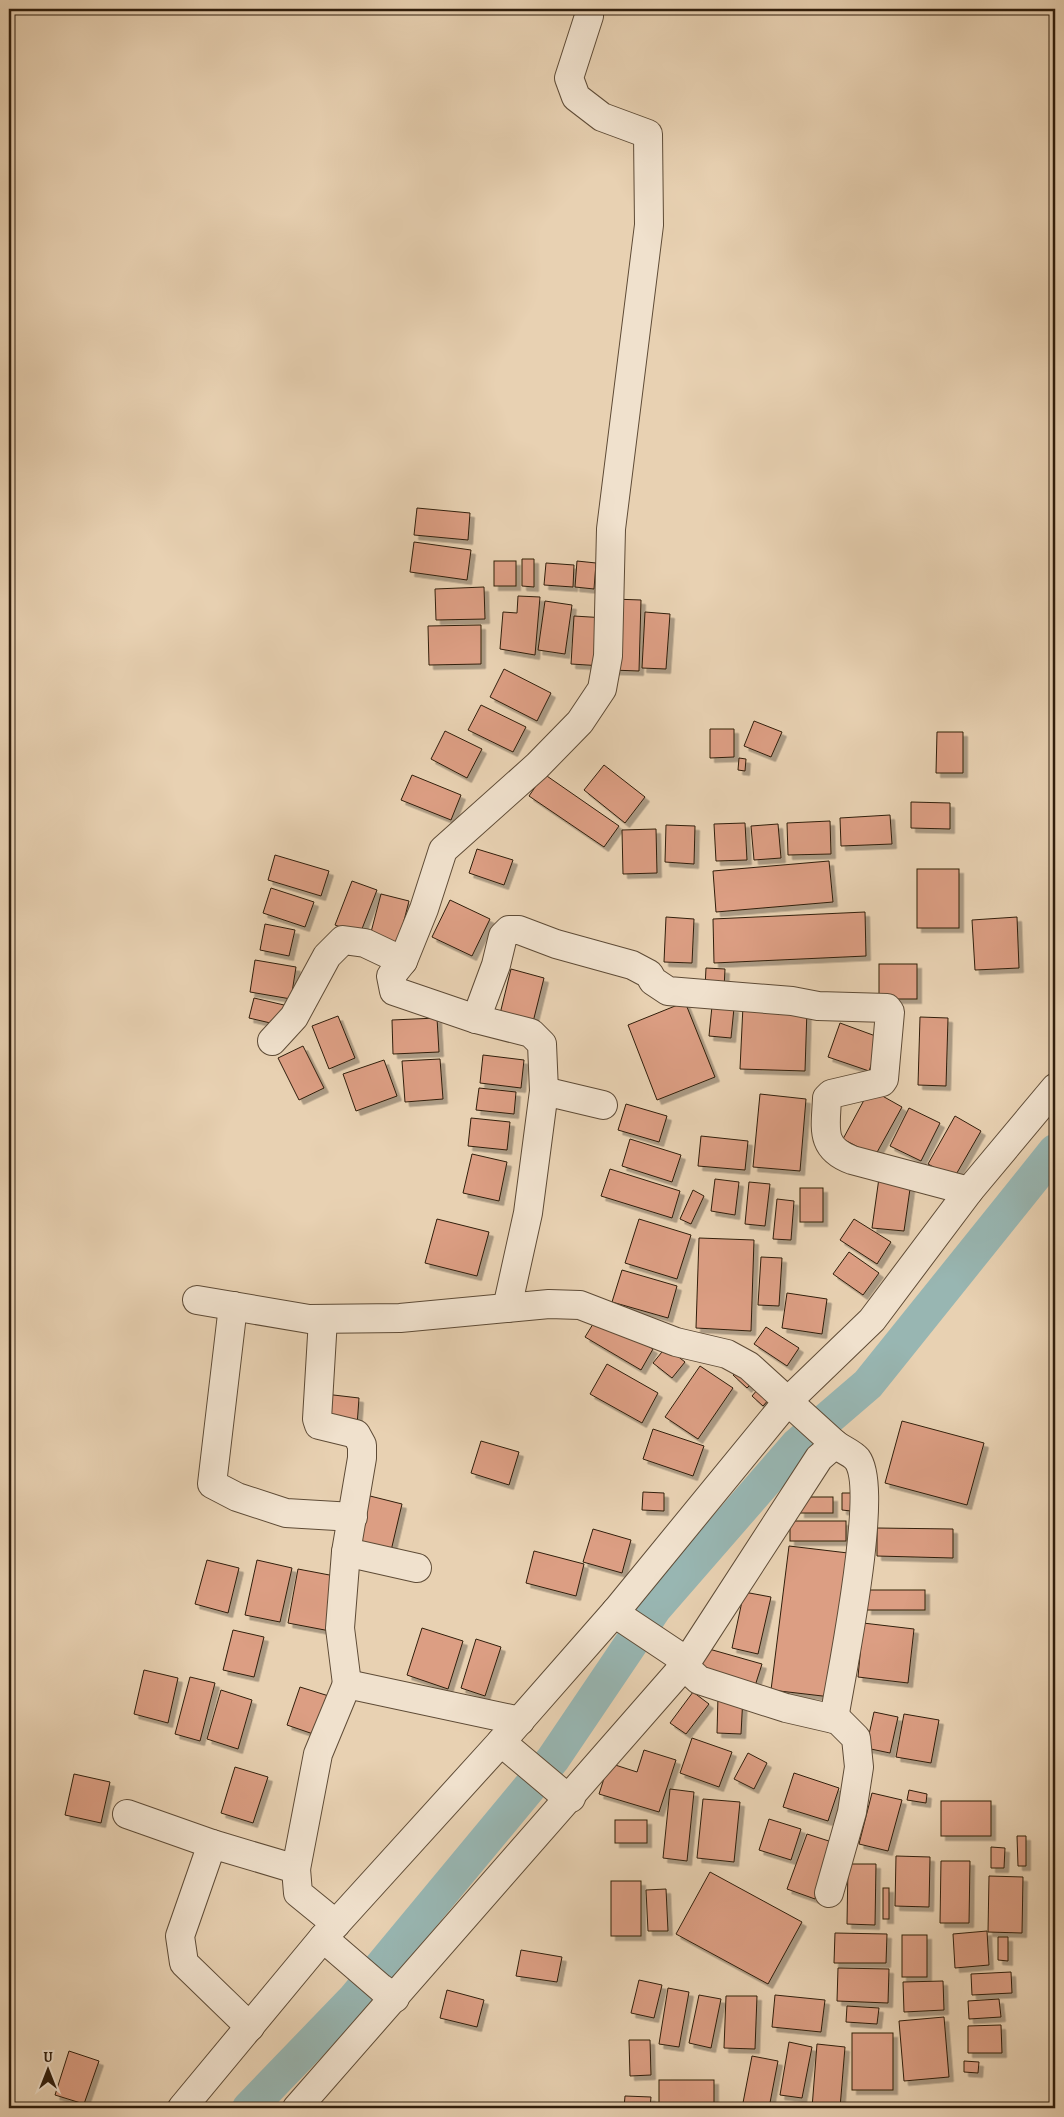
<svg xmlns="http://www.w3.org/2000/svg" width="1064" height="2117" viewBox="0 0 1064 2117" font-family="Alegreya,serif">
<style>
.lines{fill:none;stroke-linecap:round;stroke-linejoin:round}
.canal{stroke:#98b6b2;stroke-width:34}
.building{fill:#dc9e83;stroke:#301e0c;filter:url(#shadow)}
.minor-casing{stroke:#5e4b36;stroke-width:30}
.minor{stroke:#f0e1cd;stroke-width:28}
</style>
<defs>
<filter id="shadow"><feDropShadow dx="4.5" dy="4.5" stdDeviation="0" flood-color="#0004"/></filter>
</defs>
<rect width="100%" height="100%" fill="#e8d1b2"/>
<filter id="stains"><feTurbulence type="fractalNoise" baseFrequency=".004" numOctaves="4"/><feColorMatrix values="0 0 0 0 .2 0 0 0 0 .09 0 0 0 0 .02 0 0 0 .5 -.17"/></filter>
<radialGradient id="worn" r=".72"><stop offset=".6" stop-color="#630" stop-opacity="0"/><stop offset="1" stop-color="#630" stop-opacity=".3"/></radialGradient>
<g class="lines">
<!-- canal -->
<path class="canal" d="M249 2108 354 1999 553 1759 655 1608 797 1445 868 1384 1055 1151"/>
</g>
<!-- building -->
<g class="building">
<path d="M417 508 470 513 468 540 414 535Z"/>
<path d="M414 542 471 550 467 580 410 572Z"/>
<path d="M522 559H534V587L522 586Z"/>
<rect x="494" y="561" width="22" height="25"/>
<path d="M577 561 596 563 594 589 575 587Z"/>
<path d="M546 563 574 565 573 587 544 585Z"/>
<path d="M484 587 485 619 436 620 435 589Z"/>
<path d="M518 596 540 597 535 655 500 649 503 612 517 613Z"/>
<path d="M613 599 641 600 639 671 611 670Z"/>
<path d="M545 601 572 605 565 654 538 650Z"/>
<path d="M645 612 670 614 666 669 642 668Z"/>
<path d="M574 616 606 618 603 666 571 664Z"/>
<path d="M481 625V664L429 665 428 626Z"/>
<path d="M504 669 551 693 537 721 490 697Z"/>
<path d="M481 705 526 727 513 752 468 730Z"/>
<path d="M754 721 782 732 771 757 744 746Z"/>
<path d="M710 729H734V757L710 758Z"/>
<path d="M445 731 482 749 467 778 431 759Z"/>
<path d="M937 732H963V773H936Z"/>
<path d="M739 758 746 759 745 771 738 770Z"/>
<path d="M604 765 645 797 625 823 584 790Z"/>
<path d="M544 774 619 826 604 847 529 796Z"/>
<path d="M412 775 461 795 451 820 401 800Z"/>
<path d="M911 802 950 803V829L911 828Z"/>
<path d="M890 815 892 844 841 846 840 818Z"/>
<path d="M830 821 831 854 788 855 787 823Z"/>
<path d="M745 823 747 860 716 861 714 824Z"/>
<path d="M778 824 781 858 754 860 751 826Z"/>
<path d="M666 825 695 826 694 864 665 862Z"/>
<path d="M656 829 657 873 623 874 622 830Z"/>
<path d="M477 849 513 860 504 885 469 873Z"/>
<path d="M275 855 329 871 321 896 268 880Z"/>
<path d="M829 861 833 902 716 912 713 871Z"/>
<rect x="917" y="869" width="42" height="59"/>
<path d="M352 881 377 890 360 934 335 925Z"/>
<path d="M271 888 314 902 305 927 263 913Z"/>
<path d="M381 894 409 901 398 944 370 936Z"/>
<path d="M450 900 490 919 472 956 432 937Z"/>
<path d="M865 912 866 956 714 963 713 919Z"/>
<path d="M666 917 694 919 692 963 664 962Z"/>
<path d="M1017 917 1019 968 975 970 972 920Z"/>
<path d="M265 924 295 930 289 956 260 950Z"/>
<path d="M255 960 296 967 291 999 250 992Z"/>
<rect x="879" y="964" width="38" height="35"/>
<path d="M706 968 725 969 724 989 705 988Z"/>
<path d="M511 969 544 978 532 1026 499 1018Z"/>
<path d="M254 998 284 1005 279 1025 249 1018Z"/>
<path d="M685 1002 715 1077 657 1100 628 1025Z"/>
<path d="M712 1006 734 1008 731 1038 709 1036Z"/>
<path d="M743 1006 807 1009 805 1071 740 1069Z"/>
<path d="M338 1016 355 1058 329 1069 312 1026Z"/>
<path d="M920 1017 948 1018 946 1086 918 1085Z"/>
<path d="M437 1018 439 1052 393 1054 392 1020Z"/>
<path d="M840 1023 881 1038 869 1071 828 1057Z"/>
<path d="M303 1046 324 1088 299 1100 278 1058Z"/>
<path d="M483 1055 524 1060 521 1088 480 1083Z"/>
<path d="M440 1059 443 1099 405 1102 402 1061Z"/>
<path d="M384 1060 397 1096 356 1111 343 1074Z"/>
<path d="M479 1088 516 1092 514 1114 476 1110Z"/>
<path d="M870 1089 902 1107 875 1156 843 1139Z"/>
<path d="M760 1094 806 1099 800 1171 753 1167Z"/>
<path d="M626 1104 667 1116 659 1142 618 1130Z"/>
<path d="M909 1108 940 1123 921 1161 890 1146Z"/>
<path d="M955 1116 981 1131 954 1178 928 1164Z"/>
<path d="M471 1118 510 1122 507 1150 468 1146Z"/>
<path d="M701 1136 748 1141 745 1170 698 1166Z"/>
<path d="M630 1139 681 1155 672 1182 622 1166Z"/>
<path d="M472 1154 507 1162 499 1201 463 1193Z"/>
<path d="M610 1169 680 1191 672 1218 601 1196Z"/>
<path d="M879 1178 911 1182 904 1231 872 1228Z"/>
<path d="M715 1179 739 1182 735 1215 711 1211Z"/>
<path d="M749 1182 770 1184 765 1226 745 1224Z"/>
<rect x="800" y="1188" width="23" height="34"/>
<path d="M693 1190 704 1196 691 1224 680 1219Z"/>
<path d="M777 1199 794 1201 791 1240 773 1239Z"/>
<path d="M437 1219 489 1232 477 1276 425 1263Z"/>
<path d="M639 1219 691 1235 677 1279 625 1263Z"/>
<path d="M854 1219 891 1242 877 1264 840 1240Z"/>
<path d="M699 1238 754 1240 751 1331 696 1328Z"/>
<path d="M849 1252 879 1273 863 1295 833 1274Z"/>
<path d="M761 1257 782 1258 779 1306 758 1305Z"/>
<path d="M622 1270 677 1286 668 1318 612 1302Z"/>
<path d="M787 1293 827 1299 822 1334 782 1328Z"/>
<path d="M598 1316 653 1349 641 1370 585 1337Z"/>
<path d="M766 1327 799 1348 787 1366 754 1344Z"/>
<path d="M666 1347 685 1362 672 1378 653 1363Z"/>
<path d="M607 1364 658 1393 642 1423 590 1394Z"/>
<path d="M700 1366 733 1388 698 1439 665 1417Z"/>
<path d="M740 1368 754 1381 747 1388 733 1375Z"/>
<path d="M758 1389 770 1398 763 1406 752 1396Z"/>
<path d="M325 1394 359 1398 357 1426 322 1422Z"/>
<path d="M902 1421 984 1443 967 1505 885 1483Z"/>
<path d="M653 1429 704 1446 693 1476 643 1459Z"/>
<path d="M481 1441 519 1452 509 1485 471 1473Z"/>
<path d="M643 1492 664 1493V1511L642 1510Z"/>
<path d="M842 1493H852L851 1511 842 1510Z"/>
<path d="M366 1495 402 1504 390 1555 354 1547Z"/>
<rect x="800" y="1497" width="33" height="16"/>
<rect x="790" y="1521" width="56" height="20"/>
<path d="M877 1528 953 1529V1558L877 1556Z"/>
<path d="M593 1529 631 1540 622 1573 583 1562Z"/>
<path d="M789 1546 848 1553 831 1697 771 1690Z"/>
<path d="M534 1551 584 1564 576 1596 526 1583Z"/>
<path d="M207 1560 239 1568 228 1613 195 1604Z"/>
<path d="M257 1560 292 1568 280 1622 245 1615Z"/>
<path d="M298 1569 340 1577 330 1631 288 1623Z"/>
<rect x="867" y="1590" width="58" height="20"/>
<path d="M744 1592 771 1597 758 1654 732 1648Z"/>
<path d="M863 1623 914 1629 908 1683 858 1677Z"/>
<path d="M422 1628 463 1641 448 1689 407 1675Z"/>
<path d="M233 1630 264 1637 254 1677 223 1670Z"/>
<path d="M476 1639 501 1647 485 1696 461 1688Z"/>
<path d="M702 1647 762 1664 755 1686 695 1670Z"/>
<path d="M144 1670 178 1678 168 1723 134 1714Z"/>
<path d="M190 1677 215 1683 200 1741 175 1734Z"/>
<path d="M300 1687 332 1697 319 1736 287 1725Z"/>
<path d="M221 1690 252 1700 238 1749 207 1739Z"/>
<path d="M693 1692 709 1704 686 1734 670 1723Z"/>
<path d="M718 1696H743L741 1734 717 1733Z"/>
<path d="M874 1712 898 1717 890 1753 866 1748Z"/>
<path d="M904 1714 939 1720 931 1763 896 1757Z"/>
<path d="M692 1738 732 1752 719 1787 680 1773Z"/>
<path d="M644 1750 676 1760 659 1812 599 1794 609 1763 637 1772Z"/>
<path d="M748 1753 767 1763 754 1789 734 1779Z"/>
<path d="M235 1767 268 1777 253 1823 221 1813Z"/>
<path d="M794 1773 839 1788 828 1821 783 1807Z"/>
<path d="M74 1774 110 1782 101 1823 65 1815Z"/>
<path d="M670 1789 694 1792 687 1861 663 1858Z"/>
<path d="M909 1790 927 1794 926 1803 907 1800Z"/>
<path d="M872 1793 902 1800 888 1851 859 1844Z"/>
<path d="M703 1799 740 1802 734 1862 697 1858Z"/>
<rect x="941" y="1801" width="50" height="35"/>
<path d="M769 1819 801 1829 791 1860 759 1850Z"/>
<rect x="615" y="1820" width="32" height="23"/>
<path d="M807 1834 835 1843 815 1899 787 1889Z"/>
<path d="M1017 1836H1026V1866H1018Z"/>
<path d="M991 1847 1005 1848 1004 1868H991Z"/>
<path d="M896 1856 930 1857 929 1907 895 1906Z"/>
<path d="M941 1861H970L969 1923H940Z"/>
<path d="M848 1864H876L875 1925 847 1924Z"/>
<path d="M710 1872 802 1922 768 1984 676 1934Z"/>
<path d="M989 1876 1023 1877 1022 1933 988 1932Z"/>
<rect x="611" y="1881" width="30" height="55"/>
<rect x="883" y="1888" width="6" height="31"/>
<path d="M666 1889 668 1931H648L646 1890Z"/>
<path d="M987 1931 989 1965 955 1968 953 1934Z"/>
<path d="M835 1933 887 1934 886 1963H834Z"/>
<rect x="902" y="1935" width="25" height="42"/>
<path d="M998 1937H1008V1961L998 1960Z"/>
<path d="M521 1950 562 1957 557 1982 516 1976Z"/>
<path d="M838 1968 889 1969 888 2003 837 2001Z"/>
<path d="M1011 1972 1012 1993 972 1995 971 1974Z"/>
<path d="M639 1980 662 1985 654 2018 631 2013Z"/>
<path d="M943 1981 944 2010 904 2012 903 1982Z"/>
<path d="M668 1988 689 1992 679 2047 659 2044Z"/>
<path d="M447 1990 484 2000 477 2027 440 2018Z"/>
<path d="M699 1995 721 1999 711 2048 689 2043Z"/>
<path d="M775 1995 825 2000 821 2032 772 2027Z"/>
<path d="M726 1996H757L755 2049 724 2048Z"/>
<path d="M999 1999 1001 2017 969 2019 968 2001Z"/>
<path d="M847 2006 879 2008 877 2024 846 2022Z"/>
<path d="M944 2017 949 2077 904 2081 899 2021Z"/>
<path d="M1001 2025 1002 2053H968V2026Z"/>
<rect x="852" y="2033" width="41" height="57"/>
<path d="M629 2040H650L651 2075 630 2076Z"/>
<path d="M789 2042 812 2047 802 2098 780 2095Z"/>
<path d="M817 2044 845 2047 840 2108H812Z"/>
<path d="M69 2051 99 2061 84 2104 55 2095Z"/>
<path d="M752 2056 778 2061 769 2108H742Z"/>
<path d="M964 2061 979 2062 978 2073 964 2072Z"/>
<rect x="659" y="2080" width="55" height="28"/>
<path d="M625 2096 651 2097 650 2108H624Z"/>
</g>
<g class="lines">
<defs>
<g id="minor">
<path d="M476 1019 496 965 503 936 509 930H519L556 944 632 965 649 974 653 981 668 991 792 1001 818 1006 887 1008 890 1012 884 1079 882 1082 831 1094 827 1098C826 1127 819 1148 852 1160L969 1191"/>
<path d="M272 1041 294 1017 327 956 343 940 365 943 403 961"/>
<path d="M544 1091 542 1044 531 1033 476 1019 394 991 391 976 403 961 424 909 443 850 537 766 580 722 602 689 608 656 611 529 649 225 648 134 602 117 576 97 569 78 589 16"/>
<path d="M197 1300 309 1319 400 1318 549 1304 580 1305 676 1342 727 1354 749 1366 835 1444 819 1458 684 1666 297 2108"/>
<path d="M233 1306 212 1484 237 1497 286 1513 353 1517"/>
<path d="M507 1308 528 1213 544 1091 603 1105"/>
<path d="M323 1319 317 1419 319 1425 356 1434 362 1445V1458L346 1552 340 1628 347 1684"/>
<path d="M346 1552 417 1568"/>
<path d="M616 1611 622 1618 676 1654 684 1666 699 1680 786 1708 838 1720 856 1738 859 1767 852 1812 829 1893"/>
<path d="M834 1719C841 1675 880 1490 857 1459 852 1453 841 1449 835 1444"/>
<path d="M501 1742 558 1790 571 1798"/>
<path d="M127 1814 212 1844"/>
<path d="M296 1869 318 1754 347 1684 520 1721"/>
<path d="M323 1938 381 1988 395 1998"/>
<path d="M250 2027 184 1963 180 1936 212 1844 296 1869 298 1893 336 1924"/>
<path d="M182 2108 323 1938 501 1742 616 1611 787 1402 872 1320 969 1191 1055 1088"/>
</g>
</defs>
<!-- minor casing -->
<use href="#minor" class="minor-casing"/>
<!-- minor -->
<use href="#minor" class="minor"/>
</g>
<!-- margin -->
<rect width="1064" height="2117" fill="none" stroke="#e8d1b2" stroke-width="30"/>
<rect x="10" y="10" width="1044" height="2097" fill="none" stroke="#301e0c" stroke-width="2.5"/>
<rect x="15" y="15" width="1034" height="2087" fill="none" stroke="#301e0c"/>
<!-- north arrow -->
<g transform="translate(48 2070)" stroke="#f0e1cd" stroke-width="4" paint-order="stroke">
<path d="M0-4L9 19L0 12L-9 19Z" fill="#301e0c"/>
<text y="-8" font-size="14" font-weight="bold" text-anchor="middle" fill="#301e0c">U</text>
</g>
<rect width="100%" height="100%" filter="url(#stains)"/>
<rect width="100%" height="100%" fill="url(#worn)"/>
</svg>
